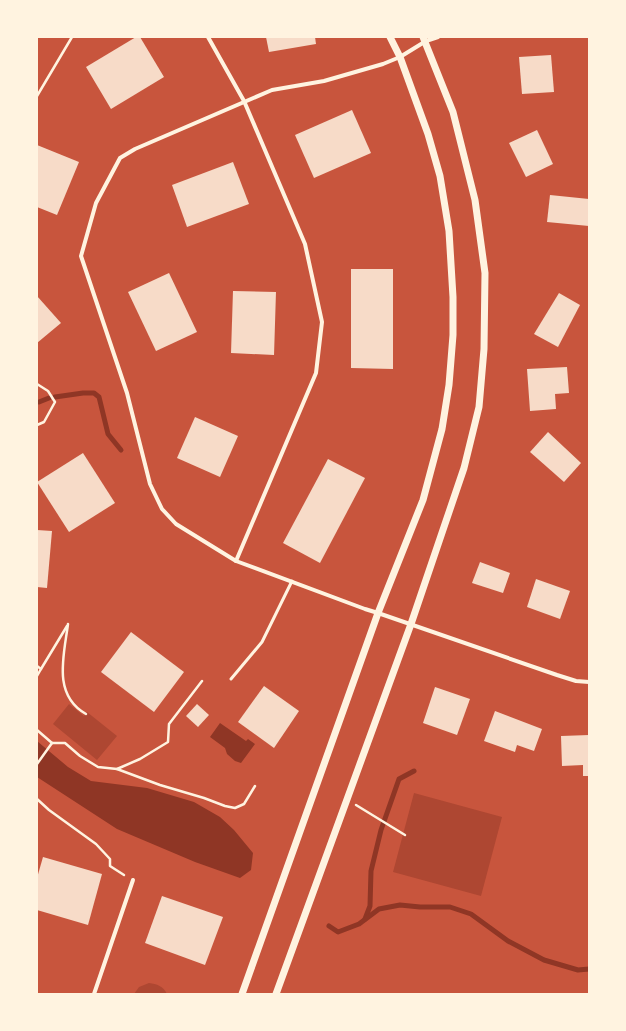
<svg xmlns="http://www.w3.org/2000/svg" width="626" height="1031" viewBox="0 0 626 1031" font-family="Figtree,sans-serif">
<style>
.green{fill:#ae4732}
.water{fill:#8f3625}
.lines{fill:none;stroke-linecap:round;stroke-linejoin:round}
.stream{stroke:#8f3625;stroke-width:5}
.building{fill:#f7dbc8}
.path{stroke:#fff3e0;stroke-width:2.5}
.service{stroke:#fff3e0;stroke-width:3}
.minor{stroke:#fff3e0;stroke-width:4}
.tertiary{stroke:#fff3e0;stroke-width:7}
</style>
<rect width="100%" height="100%" fill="#c8553d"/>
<!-- green -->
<g class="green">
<path d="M69 704 84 716 87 712 117 736 97 760 53 724Z"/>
<path d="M414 793 502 817 481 896 393 872Z"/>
<path d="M149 983C157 984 163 986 167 994H134L139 987Z"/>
</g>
<!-- water -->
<g class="water">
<path d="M220 723 246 741 248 739 255 744 241 763 235 761 227 754 225 748 210 737Z"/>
<path d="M37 741 68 767 91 781 147 788 194 802 220 817 234 830 253 853 251 870 240 878 195 862 117 829 37 777Z"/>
</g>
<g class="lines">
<!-- stream -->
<g class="stream">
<path d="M55 397 83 393H94L99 397 108 434 121 450"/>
<path d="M39 402 49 398"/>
<path d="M365 919 370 906 371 871 381 830 399 779 414 771"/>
<path d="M329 926 338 932 359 924 379 909 400 905 420 907H450L471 914 508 941 544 960 578 970 589 969"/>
</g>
</g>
<!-- building -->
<g class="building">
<path d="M136 37H140L164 77 111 109 86 67Z"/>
<path d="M266 37H315L316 44 269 52Z"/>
<path d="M551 55 554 92 522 94 519 57Z"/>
<path d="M352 110 371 153 314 178 295 135Z"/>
<path d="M537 130 553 164 526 177 509 143Z"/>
<path d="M37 145 79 162 57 215 37 207Z"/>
<path d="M233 162 249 204 187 227 172 185Z"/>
<path d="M550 195 589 199V226L547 222Z"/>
<path d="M351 269H393V369L351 368Z"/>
<path d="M169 273 197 332 156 351 128 292Z"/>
<path d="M233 291 276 292 274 355 231 353Z"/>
<path d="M559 293 580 305 558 347 534 334Z"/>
<path d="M37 296 61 323 37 343Z"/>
<path d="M567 367 569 393 555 394 556 409 530 411 527 369Z"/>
<path d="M195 417 238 436 220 477 177 458Z"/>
<path d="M548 432 581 463 564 482 530 452Z"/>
<path d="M83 453 115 503 69 532 37 482Z"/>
<path d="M328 459 365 478 320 563 283 543Z"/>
<path d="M37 530 52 531 47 588 37 587Z"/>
<path d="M480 562 510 573 503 593 472 583Z"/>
<path d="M536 579 570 591 560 619 527 607Z"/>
<path d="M131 632 184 672 154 712 101 672Z"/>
<path d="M264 686 299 711 274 748 238 722Z"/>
<path d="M435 687 470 699 457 735 423 723Z"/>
<path d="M197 704 209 715 198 727 186 716Z"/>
<path d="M495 711 542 729 534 751 517 745 515 752 484 741Z"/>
<path d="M589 735V776H583V765L562 766 561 736Z"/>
<path d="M43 857 102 874 88 925 37 910V878Z"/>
<path d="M162 896 223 917 205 965 145 943Z"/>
</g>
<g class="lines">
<!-- path -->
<g class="path">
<path d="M37 96 72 37"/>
<path d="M37 384 48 391 55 402 44 422 37 425"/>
<path d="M68 624C64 655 52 695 86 714"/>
<path d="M37 666 41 669 37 676"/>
<path d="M41 669 67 626"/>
<path d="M37 730 52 743"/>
<path d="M52 743H65L80 756 98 767 117 769 140 759 168 742 169 724 202 681"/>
<path d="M37 764 52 743"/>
<path d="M117 769 160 785 204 798 225 806 235 808 244 804 255 786"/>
<path d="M37 799 49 810 96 844 110 859V866L124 875"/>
<path d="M356 805 405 835"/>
</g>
<!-- service -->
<path class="service" d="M231 679 262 642 292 581"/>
<!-- minor -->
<g class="minor">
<path d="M208 37 244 101 305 244 322 322 316 373 236 561"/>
<path d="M438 37 426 41 400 57 383 64 324 81 272 90 135 149 120 158 96 203 81 256 127 393 150 484 162 509 176 524 236 561 365 609 378 613 557 675 576 681 589 682"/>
<path d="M94 994 133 880"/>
</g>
<!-- tertiary -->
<g class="tertiary">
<path d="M242 994 378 613 423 500 442 429 449 385 453 335V297L449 231 440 176 428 134 400 57 390 37"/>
<path d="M276 994 411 624 464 468 479 407 484 349 485 273 475 200 453 112 423 37"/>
</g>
</g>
<!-- border -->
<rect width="626" height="1031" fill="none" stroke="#fff3e0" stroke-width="76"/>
</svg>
